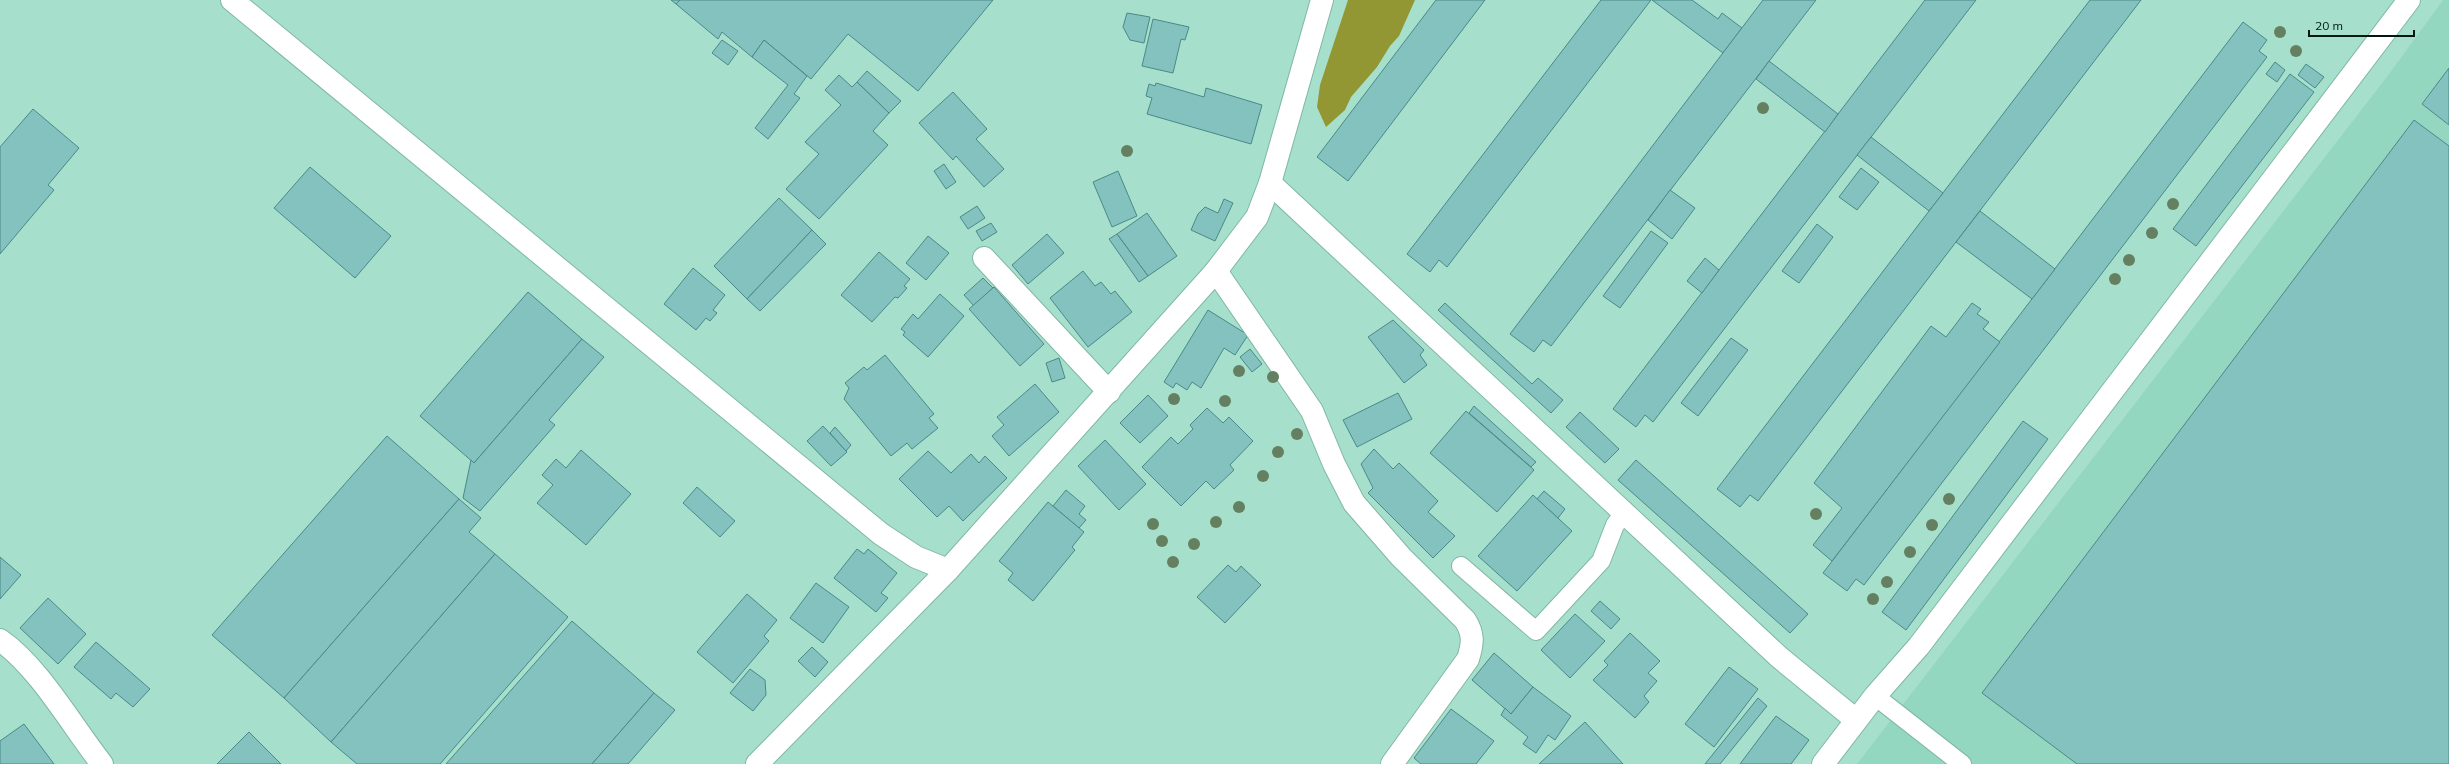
<svg xmlns="http://www.w3.org/2000/svg" width="2449" height="764" viewBox="0 0 2449 764" font-family="Mulish,sans-serif">
<style>
.built{fill:#94d7c0}
.forest{fill:#929633}
.building{fill:#83c2bf;stroke:#4a8986}
.lines{fill:none;stroke-linecap:round;stroke-linejoin:round}
.service-casing{stroke:#7fb8a5;stroke-width:20}
.minor-casing{stroke:#7fb8a5;stroke-width:24}
.service{stroke:#fff;stroke-width:18}
.minor{stroke:#fff;stroke-width:22}
.tree{fill:#658060}
</style>
<rect width="100%" height="100%" fill="#a6e0cc"/>
<!-- built -->
<path class="built" d="M2443 0H2449V764H1857L2389 74Z"/>
<!-- forest -->
<path class="forest" d="M1348 0H1415L1399 36 1390 46 1377 67 1351 97 1345 110 1326 127 1317 107 1320 85Z"/>
<!-- building -->
<g class="building">
<path d="M671 0H680L676 4Z"/>
<path d="M680 0H993L918 91 848 34 811 79 764 40 752 57 722 32 718 39 676 4Z"/>
<path d="M1436 0H1485L1348 181 1317 157Z"/>
<path d="M1601 0H1651L1447 267 1439 260 1430 272 1407 254Z"/>
<path d="M1652 0H1692L1718 19 1722 13 1742 28 1723 53Z"/>
<path d="M1763 0H1816L1551 346 1543 340 1534 352 1510 334Z"/>
<path d="M1925 0H1976L1653 422 1645 415 1636 427 1613 409Z"/>
<path d="M2090 0H2141L1758 501 1750 495 1740 507 1717 489Z"/>
<path d="M1127 13 1150 17 1144 43 1130 40 1123 27Z"/>
<path d="M1153 19 1189 27 1185 40 1181 39 1173 73 1142 66Z"/>
<path d="M2243 22 2267 40 2259 51 2267 57 1864 585 1856 579 1847 591 1823 573Z"/>
<path d="M722 40 738 51 728 65 712 53Z"/>
<path d="M764 40 807 76 794 94 800 98 768 139 755 128 788 85 752 57Z"/>
<path d="M1769 61 1838 114 1825 132 1756 79Z"/>
<path d="M2275 62 2285 70 2277 82 2266 74Z"/>
<path d="M2306 64 2324 77 2315 88 2298 75Z"/>
<path d="M2449 68V125L2422 104Z"/>
<path d="M867 71 901 101 889 113 857 82Z"/>
<path d="M2290 74 2314 92 2196 246 2173 229Z"/>
<path d="M839 75 852 87 857 82 889 113 873 131 888 145 819 219 786 189 819 154 805 142 841 105 825 90Z"/>
<path d="M1156 83 1204 97 1206 88 1262 105 1251 144 1147 114 1152 98 1146 96 1149 84 1155 86Z"/>
<path d="M953 92 987 129 976 139 1004 169 984 187 956 156 953 160 919 123Z"/>
<path d="M33 109 79 148 48 185 54 190 0 254V147Z"/>
<path d="M2414 120 2449 146V764H2077L1982 693Z"/>
<path d="M1871 137 1943 193 1929 211 1857 155Z"/>
<path d="M944 164 956 182 946 189 934 171Z"/>
<path d="M310 167 391 236 355 278 274 208Z"/>
<path d="M1861 168 1879 182 1857 210 1839 197Z"/>
<path d="M1118 171 1137 216 1112 227 1093 182Z"/>
<path d="M1670 190 1695 208 1672 239 1648 220Z"/>
<path d="M779 198 812 230 747 299 714 266Z"/>
<path d="M1224 199 1233 203 1215 241 1191 230 1198 214 1205 207 1218 213Z"/>
<path d="M977 206 985 218 968 229 960 217Z"/>
<path d="M1980 211 2055 269 2032 299 1956 242Z"/>
<path d="M1147 213 1177 256 1148 276 1117 234Z"/>
<path d="M991 223 997 232 982 241 976 231Z"/>
<path d="M1817 224 1833 237 1799 283 1782 271Z"/>
<path d="M812 230 826 244 760 311 747 299Z"/>
<path d="M1651 231 1668 243 1620 308 1603 296Z"/>
<path d="M1047 234 1064 253 1028 284 1012 265Z"/>
<path d="M1117 234 1148 276 1139 282 1109 239Z"/>
<path d="M928 236 949 253 926 280 906 263Z"/>
<path d="M879 252 910 279 904 286 907 288 898 298 895 297 872 322 841 295Z"/>
<path d="M1705 258 1719 270 1702 293 1687 281Z"/>
<path d="M693 268 725 295 713 310 717 313 710 321 706 318 696 330 664 304Z"/>
<path d="M1083 271 1095 286 1101 282 1111 294 1115 291 1132 312 1088 347 1050 298Z"/>
<path d="M983 278 993 288 974 306 964 295Z"/>
<path d="M994 287 1044 344 1020 366 969 309Z"/>
<path d="M528 292 582 339 474 463 420 416Z"/>
<path d="M940 294 964 316 928 357 903 335 905 332 901 329 913 314 918 319Z"/>
<path d="M1445 303 1532 384 1538 378 1563 400 1551 413 1438 310Z"/>
<path d="M1972 303 1981 309 1977 314 1989 322 1983 329 2000 342 1832 561 1813 545 1842 508 1814 483 1931 326 1946 337Z"/>
<path d="M1208 310 1248 335 1235 355 1224 348 1201 388 1192 382 1187 390 1176 383 1173 388 1164 382Z"/>
<path d="M1393 320 1424 350 1420 355 1427 365 1404 383 1368 337Z"/>
<path d="M1731 338 1748 350 1698 416 1681 403Z"/>
<path d="M582 339 604 357 549 420 555 425 480 511 463 498 471 460 474 463Z"/>
<path d="M1250 349 1262 364 1252 372 1240 357Z"/>
<path d="M885 355 934 414 929 418 938 428 912 449 907 443 891 456 844 399 849 388 845 383 864 367 867 370Z"/>
<path d="M1059 358 1065 378 1052 382 1046 363Z"/>
<path d="M1035 384 1059 412 1009 456 992 436 1004 425 997 417Z"/>
<path d="M1398 393 1412 419 1357 447 1343 420Z"/>
<path d="M1148 395 1168 416 1140 443 1120 423Z"/>
<path d="M1474 406 1536 462 1531 467 1469 413Z"/>
<path d="M1207 408 1223 423 1229 417 1253 441 1230 465 1234 470 1214 489 1206 481 1181 506 1142 467 1171 437 1178 444 1193 429 1190 425Z"/>
<path d="M1466 411 1534 470 1497 512 1430 453Z"/>
<path d="M1580 412 1619 449 1605 463 1566 427Z"/>
<path d="M2023 421 2048 439 1906 630 1882 612Z"/>
<path d="M823 426 847 452 831 466 807 441Z"/>
<path d="M835 427 851 445 846 451 830 433Z"/>
<path d="M387 436 459 499 284 698 212 635Z"/>
<path d="M1105 440 1146 484 1119 510 1078 466Z"/>
<path d="M1374 449 1393 469 1399 463 1438 501 1428 512 1455 536 1433 558 1368 493 1373 488 1361 464Z"/>
<path d="M581 450 631 494 586 545 537 503 553 485 542 475 556 459 566 468Z"/>
<path d="M928 451 951 473 971 454 979 463 985 456 1007 478 963 521 949 506 937 517 899 479Z"/>
<path d="M1636 460 1808 614 1790 633 1618 480Z"/>
<path d="M697 487 735 521 720 537 683 503Z"/>
<path d="M1066 490 1085 506 1079 514 1086 520 1079 528 1053 506Z"/>
<path d="M1544 491 1565 509 1558 518 1537 499Z"/>
<path d="M1533 495 1572 531 1517 591 1478 556Z"/>
<path d="M459 499 481 518 469 532 495 554 331 742 284 698Z"/>
<path d="M1048 502 1084 532 1072 547 1075 550 1033 601 1008 580 1013 573 999 561Z"/>
<path d="M857 549 864 554 868 549 897 573 881 593 888 598 876 612 834 578Z"/>
<path d="M495 554 568 617 440 764H357L331 742Z"/>
<path d="M0 557 21 575 0 599Z"/>
<path d="M1228 565 1236 572 1241 566 1261 585 1225 623 1197 597Z"/>
<path d="M816 583 849 607 823 643 790 618Z"/>
<path d="M747 594 777 620 764 636 769 641 733 683 697 652Z"/>
<path d="M48 598 86 634 58 664 20 628Z"/>
<path d="M1600 601 1620 619 1611 629 1591 611Z"/>
<path d="M1575 614 1605 641 1570 678 1541 650Z"/>
<path d="M572 621 654 693 592 764H446Z"/>
<path d="M1630 633 1660 661 1648 673 1657 681 1644 696 1649 702 1635 718 1593 680 1608 665 1604 661Z"/>
<path d="M96 642 150 689 133 707 116 693 111 699 74 667Z"/>
<path d="M812 647 828 662 815 677 798 661Z"/>
<path d="M1494 653 1533 687 1511 714 1472 680Z"/>
<path d="M1729 667 1758 689 1714 747 1685 724Z"/>
<path d="M750 669 765 680 766 695 753 711 730 693Z"/>
<path d="M1533 687 1571 716 1555 740 1548 735 1536 753 1523 744 1528 737 1501 715 1505 708 1511 714Z"/>
<path d="M654 693 675 710 628 764H592Z"/>
<path d="M1758 698 1767 706 1720 764H1705Z"/>
<path d="M1451 709 1494 741 1476 764H1421L1414 758Z"/>
<path d="M1776 716 1809 740 1791 764H1740Z"/>
<path d="M1585 722 1623 764H1539Z"/>
<path d="M24 724 54 764H0V741Z"/>
<path d="M249 732 281 764H217Z"/>
</g>
<g class="lines">
<defs>
<g id="service">
<path d="M1461 566 1536 631 1601 561 1615 525 1624 513"/>
<path d="M1875 696 1962 764"/>
</g>
<g id="minor">
<path d="M232 0 881 534 916 557 948 570"/>
<path d="M1270 183 1779 657 1856 720"/>
<path d="M984 258 1109 392"/>
<path d="M1216 271 1312 411 1334 464 1354 503 1401 557 1465 620C1474 634 1473 643 1468 659L1392 764"/>
<path d="M0 640C39 667 72 726 102 764"/>
<path d="M757 764 948 570 1216 271 1257 217 1270 183 1322 0"/>
<path d="M1823 764 1875 696 1919 646 2409 0"/>
</g>
</defs>
<!-- service casing -->
<use href="#service" class="service-casing"/>
<!-- minor casing -->
<use href="#minor" class="minor-casing"/>
<!-- service -->
<use href="#service" class="service"/>
<!-- minor -->
<use href="#minor" class="minor"/>
</g>
<!-- trees -->
<g class="tree">
<circle cx="2280" cy="32" r="6"/>
<circle cx="2296" cy="51" r="6"/>
<circle cx="1763" cy="108" r="6"/>
<circle cx="1127" cy="151" r="6"/>
<circle cx="2173" cy="204" r="6"/>
<circle cx="2152" cy="233" r="6"/>
<circle cx="2129" cy="260" r="6"/>
<circle cx="2115" cy="279" r="6"/>
<circle cx="1239" cy="371" r="6"/>
<circle cx="1273" cy="377" r="6"/>
<circle cx="1174" cy="399" r="6"/>
<circle cx="1225" cy="401" r="6"/>
<circle cx="1297" cy="434" r="6"/>
<circle cx="1278" cy="452" r="6"/>
<circle cx="1263" cy="476" r="6"/>
<circle cx="1949" cy="499" r="6"/>
<circle cx="1239" cy="507" r="6"/>
<circle cx="1816" cy="514" r="6"/>
<circle cx="1216" cy="522" r="6"/>
<circle cx="1153" cy="524" r="6"/>
<circle cx="1932" cy="525" r="6"/>
<circle cx="1162" cy="541" r="6"/>
<circle cx="1194" cy="544" r="6"/>
<circle cx="1910" cy="552" r="6"/>
<circle cx="1173" cy="562" r="6"/>
<circle cx="1887" cy="582" r="6"/>
<circle cx="1873" cy="599" r="6"/>
</g>
<!-- scale -->
<path d="M2309 30v6h105v-6" fill="none" stroke="#021710" stroke-width="2"/>
<text x="2315" y="30" font-size="12" fill="#021710" stroke="#a6e0cc" stroke-width="3" paint-order="stroke">20 m</text>
</svg>
